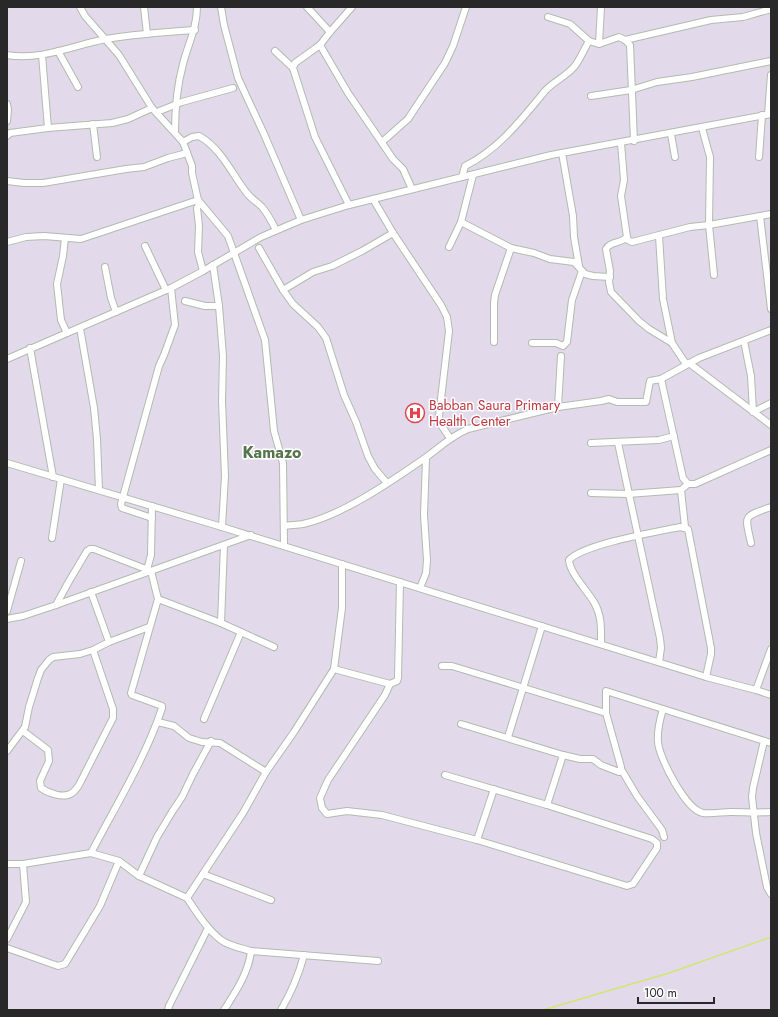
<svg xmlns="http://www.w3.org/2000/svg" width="778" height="1017" viewBox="0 0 778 1017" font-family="Jost,sans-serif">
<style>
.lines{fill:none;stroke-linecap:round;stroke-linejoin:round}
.stream{stroke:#d1e673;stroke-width:1.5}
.minor-casing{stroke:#b2bbae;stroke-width:8}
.minor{stroke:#fff;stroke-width:6}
.labels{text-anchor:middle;stroke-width:3;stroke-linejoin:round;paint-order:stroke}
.health-label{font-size:14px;fill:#be3a42;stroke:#fff;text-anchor:start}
.quarter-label{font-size:16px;font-weight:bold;fill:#57754c;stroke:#fff}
</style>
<rect width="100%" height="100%" fill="#e2daea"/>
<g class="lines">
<!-- stream -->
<path class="stream" d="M543 1010 669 973 771 937"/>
<defs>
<g id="minor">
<path d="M80 7 85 16 119 55 152 108 183 142 192 166V173L198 200 228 236 265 340 274 431 283 463 284 546"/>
<path d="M144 7 147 34"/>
<path d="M221 7 224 25 238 78 264 134 301 220"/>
<path d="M307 7 330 32"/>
<path d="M548 17 570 24 589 41"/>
<path d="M625 40 711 20 743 17 771 9"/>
<path d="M599 44 619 37 625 40 630 45 634 141"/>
<path d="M320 45 348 93 393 159 403 169 412 189"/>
<path d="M58 51 78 87"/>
<path d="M275 51 293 68"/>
<path d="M7 55C40 61 74 45 106 39 136 34 165 32 195 30"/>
<path d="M42 55 48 128"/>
<path d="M591 96 631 90 657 82 692 77 771 61"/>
<path d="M7 104 8 110 7 121"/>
<path d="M157 112 182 102 233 88"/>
<path d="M768 114 771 75"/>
<path d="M93 124 97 157"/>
<path d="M702 128 710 157 709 225 714 275"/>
<path d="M175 132C175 109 177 86 183 64 188 44 197 28 197 7"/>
<path d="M671 134 675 157"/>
<path d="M7 136 10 133 48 128 112 123 128 119 152 108"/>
<path d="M183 142 192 137 199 136C221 148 232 174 246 192 250 198 257 202 262 207 268 214 272 222 276 230"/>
<path d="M382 142 408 119 445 63 453 46 466 7"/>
<path d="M621 143 624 180 621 196 627 237C621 244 610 241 606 249L610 271 609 282 611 292 639 321 649 329 672 343 686 364"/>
<path d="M562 153 573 216 574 237 579 266"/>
<path d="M759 157 762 115"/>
<path d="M462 177 465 166C498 150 522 119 545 91 553 82 565 77 574 67 580 60 584 49 589 41L599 44 601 7"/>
<path d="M7 181 24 183H43L126 169 144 167 168 158 187 153"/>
<path d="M373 199 393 233 441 305 447 317 449 331 439 416V422L450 438"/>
<path d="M200 203 197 208 199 226 198 252 203 271"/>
<path d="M349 205 315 137 293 68 295 63 320 45 330 32 352 7"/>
<path d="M760 216 771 309"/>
<path d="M461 222 511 248 534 253 550 259 574 262 585 274 593 276 610 277"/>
<path d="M659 236 663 299 672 343"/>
<path d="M65 238 63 256 57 284 61 320 67 333"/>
<path d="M626 239 632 242 690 227 709 225 771 214"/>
<path d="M7 242 26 237 44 236 81 239 198 200"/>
<path d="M145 246 166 290"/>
<path d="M449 247 461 222 473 175"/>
<path d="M259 248 283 290 293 304 318 327 326 338 344 395 356 422 368 456 375 469 387 483"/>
<path d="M213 265 219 306 223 356 222 401 225 476 222 527"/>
<path d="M105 267 111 298 116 312"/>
<path d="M283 290 313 272 332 266 362 251 393 233"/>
<path d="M185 301 205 306H219"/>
<path d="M80 328 94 408 97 439 99 490"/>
<path d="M744 341 751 376 753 412 771 403"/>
<path d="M494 342V303L495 295 511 248"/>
<path d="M532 343H556L563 346 567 342 572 300 582 271"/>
<path d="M30 348 53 477"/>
<path d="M7 359 171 288 203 271 261 237 301 220 349 205 551 155 771 114"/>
<path d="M689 363 771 425"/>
<path d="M661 379 683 478 688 484H695L771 450"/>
<path d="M558 407 561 356"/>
<path d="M591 443 659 440 674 436"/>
<path d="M618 443 660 638 661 648 659 662"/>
<path d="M7 463 222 527 706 677 756 690 771 695"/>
<path d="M681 490 685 527"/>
<path d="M591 493 628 494 681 490 688 484"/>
<path d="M152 518 122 508 121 504 159 366 164 355 175 325 171 288"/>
<path d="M284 526C290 525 297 525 303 524 341 516 392 481 425 458 439 448 451 436 468 429L558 407 601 401 609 399 617 402H646L650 381 661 379 699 358 771 330"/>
<path d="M52 538 61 479"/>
<path d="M751 543C745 515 742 517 771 507"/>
<path d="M147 570 151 555 152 506"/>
<path d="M420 588 426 573 427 560 424 515 426 458"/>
<path d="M91 592 109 642"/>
<path d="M56 605 68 583 87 551 90 549H94L151 571 158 599 221 623 274 647"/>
<path d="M7 611 21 561"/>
<path d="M7 619 23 616 56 605 251 535"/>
<path d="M221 623 224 545"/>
<path d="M601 644C601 629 602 617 595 604 588 591 570 574 569 560 584 544 656 532 680 527L688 529 711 648V654L706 677"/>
<path d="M442 666H452L606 713"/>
<path d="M334 669 390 684 397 681 398 678 400 582"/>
<path d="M390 684 385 695 328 780 320 798 322 808 327 814 347 811 382 815 477 840 627 886 633 884 657 848V843L652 839 547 805 445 775"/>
<path d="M756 690 771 649"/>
<path d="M663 709C660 719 657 731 658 742 659 758 686 810 703 813 712 814 722 812 731 812 744 812 757 813 771 812"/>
<path d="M204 719 241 632"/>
<path d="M158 722 174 726 189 738 202 742 220 743 266 772"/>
<path d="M461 724 563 755 580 759H593L601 765 619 772 621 769V767L606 713V691L771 743"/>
<path d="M23 731 48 750 49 761 40 781 41 788C48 793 64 799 72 793 75 791 77 788 79 785L113 718V709L93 650"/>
<path d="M508 737 542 626"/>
<path d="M764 741 753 788 752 797 756 833 767 887 771 894"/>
<path d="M7 751 25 727 29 707 38 678 41 670 49 660 53 657 80 654 93 650 109 642 149 627"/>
<path d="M621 769 637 796 662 830 664 837"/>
<path d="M547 805 563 755"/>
<path d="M477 840 494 789"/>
<path d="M91 853C115 807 146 757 162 708V706L132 695 131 693 158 599"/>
<path d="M7 864H23L91 853 119 861 139 876 187 898 243 813 266 772 294 732 334 669 342 608V564"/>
<path d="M203 874 271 900"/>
<path d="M139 876 157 837 172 812 182 797 193 774 211 741"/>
<path d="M187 898C197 913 207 929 221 940 229 946 241 948 251 951L378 961"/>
<path d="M7 939 26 902 23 864"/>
<path d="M7 948 58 966 65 964 100 906 119 861"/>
<path d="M168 1010 169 1006 208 928"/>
<path d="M224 1010C235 993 249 972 251 951"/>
<path d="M281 1010C291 993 299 974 304 955"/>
</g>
</defs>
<!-- minor casing -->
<use href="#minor" class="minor-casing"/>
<!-- minor -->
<use href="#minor" class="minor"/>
</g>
<!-- icons -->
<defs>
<symbol id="hospital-ring" viewBox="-11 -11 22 22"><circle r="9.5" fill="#fff" stroke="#e0444e" stroke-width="1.5"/><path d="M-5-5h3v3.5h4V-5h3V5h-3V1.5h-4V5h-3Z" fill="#e0444e"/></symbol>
</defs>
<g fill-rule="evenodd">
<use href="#hospital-ring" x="404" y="402" width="22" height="22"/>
</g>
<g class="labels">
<!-- health labels -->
<g class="health-label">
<text x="429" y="410">Babban Saura Primary<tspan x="429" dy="16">Health Center</tspan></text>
</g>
<!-- quarter labels -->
<g class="quarter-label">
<text x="272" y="458">Kamazo</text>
</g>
</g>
<!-- border -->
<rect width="778" height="1017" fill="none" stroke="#282828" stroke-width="16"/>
<!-- scale -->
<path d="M638 997v6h76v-6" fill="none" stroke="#282828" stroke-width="2"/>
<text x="644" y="997" font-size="12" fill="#282828" stroke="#ffffff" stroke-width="3" paint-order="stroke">100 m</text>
</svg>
